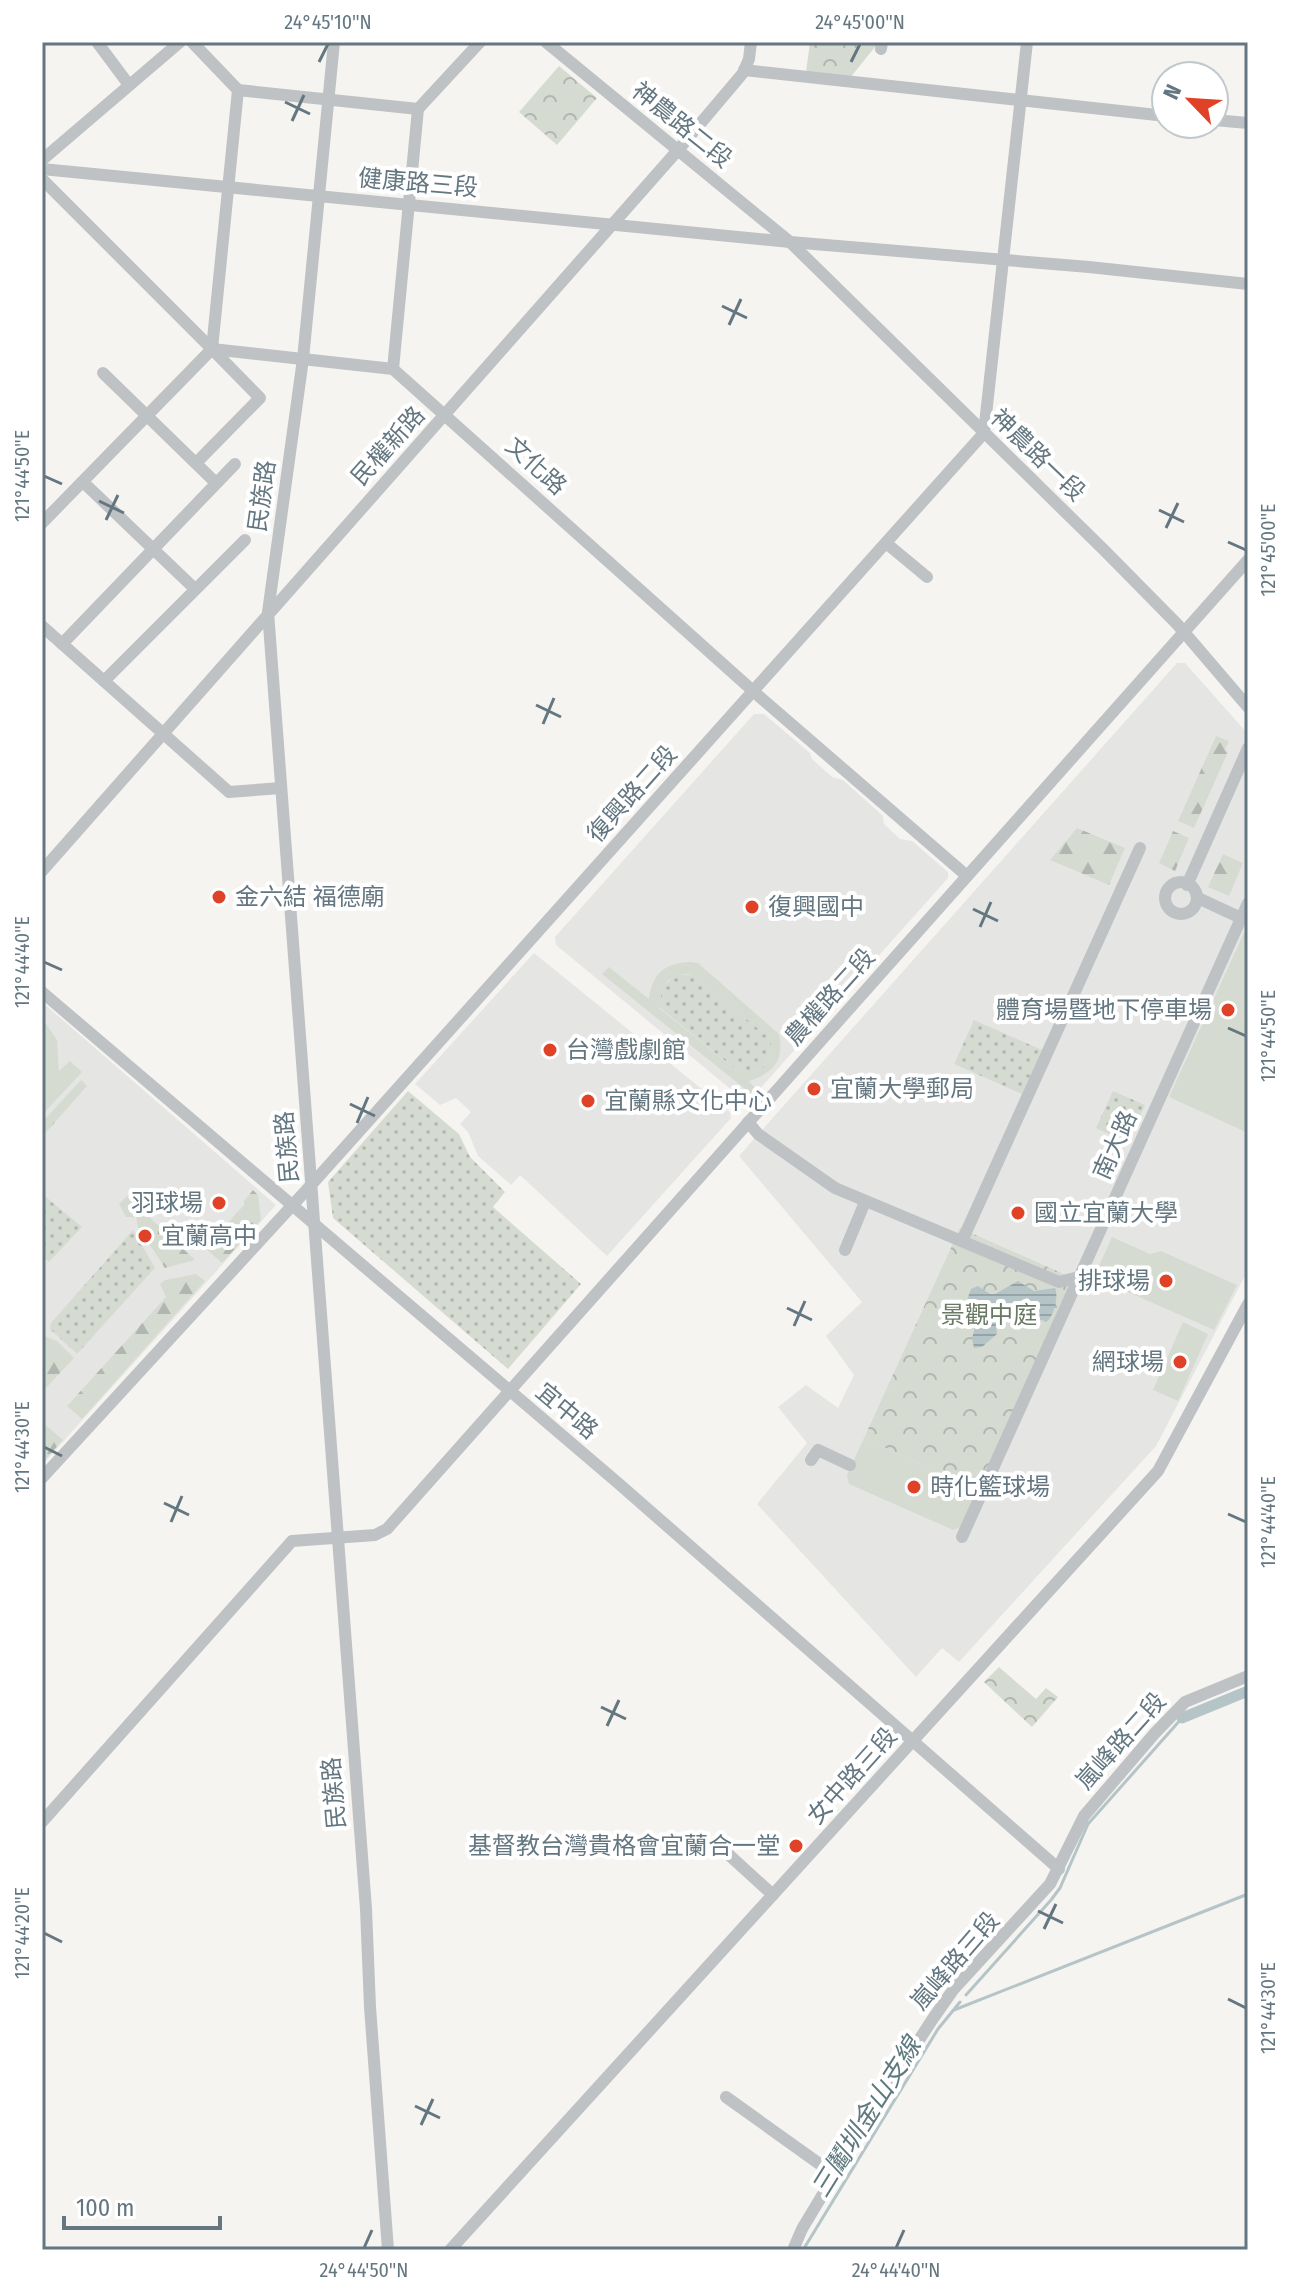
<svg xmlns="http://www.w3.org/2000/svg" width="1290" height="2292" viewBox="0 0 1290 2292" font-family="'Fira Sans Condensed','Noto Sans TC',sans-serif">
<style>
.built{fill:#e5e6e4}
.grass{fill:url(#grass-dots)}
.forest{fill:url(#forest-firs)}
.park{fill:url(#park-crowns)}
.pitch{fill:#d6dbd2;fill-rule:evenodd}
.water{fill:url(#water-rules)}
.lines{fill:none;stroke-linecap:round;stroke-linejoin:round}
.stream{stroke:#b5c4c6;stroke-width:3}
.canal{stroke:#b5c4c6;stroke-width:11}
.minor{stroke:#bec2c5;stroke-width:12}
.ticks{fill:none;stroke:#647781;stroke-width:3}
.poi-dot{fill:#df4226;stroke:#fff;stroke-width:3}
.labels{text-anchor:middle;stroke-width:8;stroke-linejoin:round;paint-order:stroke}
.street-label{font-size:24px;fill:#647781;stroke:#fff}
.poi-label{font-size:24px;fill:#647781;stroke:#fff;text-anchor:start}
.park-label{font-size:24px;fill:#697963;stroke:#fff}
.water-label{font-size:26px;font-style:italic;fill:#5f797f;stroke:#fff}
.neatline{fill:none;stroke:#647781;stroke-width:3}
.ticks-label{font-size:20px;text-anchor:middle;fill:#647781}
</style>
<defs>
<pattern id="grass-dots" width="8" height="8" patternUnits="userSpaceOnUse" patternTransform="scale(2)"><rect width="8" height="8" fill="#d6dbd2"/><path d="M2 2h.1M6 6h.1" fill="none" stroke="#b1b6b0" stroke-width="1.8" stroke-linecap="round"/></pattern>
<pattern id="forest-firs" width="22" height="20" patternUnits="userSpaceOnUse" patternTransform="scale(2)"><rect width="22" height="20" fill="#d6dbd2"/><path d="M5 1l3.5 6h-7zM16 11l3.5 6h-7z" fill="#b1b6b0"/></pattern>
<pattern id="park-crowns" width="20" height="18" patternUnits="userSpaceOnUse" patternTransform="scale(2)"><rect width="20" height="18" fill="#d6dbd2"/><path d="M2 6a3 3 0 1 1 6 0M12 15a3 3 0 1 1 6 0" fill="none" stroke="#b1b6b0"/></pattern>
<pattern id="water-rules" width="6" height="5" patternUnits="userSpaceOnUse" patternTransform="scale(2)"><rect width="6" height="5" fill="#b5c4c6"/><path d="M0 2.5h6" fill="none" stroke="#97a4a6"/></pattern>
</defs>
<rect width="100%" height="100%" fill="#f5f4f1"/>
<!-- built -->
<g class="built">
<path d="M1177 663H1185L1248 734V1270L1156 1446 959 1662 942 1648 916 1677 757 1504 807 1443 778 1407 806 1385 838 1408 854 1375 826 1336 862 1302 739 1156Z"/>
<path d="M754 714H764L810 753 812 759 832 777 843 780 883 816 884 824 900 839 912 841 948 872V878L749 1101H745L556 945 555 937Z"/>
<path d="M534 953 730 1112 731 1118 607 1256 520 1175 511 1185 478 1156 468 1132 460 1124 471 1112 456 1098 440 1105 415 1084Z"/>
<path d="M42 1002 276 1205 42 1465Z"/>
</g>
<!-- grass -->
<g class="grass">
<path d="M680 975H692L771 1039V1051L764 1067 754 1072H739L659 1007C660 993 664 979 680 975Z"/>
<path d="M974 1020 1042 1050 1022 1094 954 1064Z"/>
<path d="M408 1091 459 1134 470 1157 505 1192 493 1207 581 1284 508 1369 333 1218 328 1182Z"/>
<path d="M1113 1091 1145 1105 1128 1143 1096 1128Z"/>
<path d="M46 1197 82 1227 49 1262 42 1256V1201Z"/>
<path d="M133 1230 155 1268 77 1354 50 1329 51 1323Z"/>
</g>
<!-- forest -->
<g class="forest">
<path d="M1216 736 1229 741 1225 750 1228 752 1194 828 1178 821Z"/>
<path d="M1077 828 1125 848 1109 885 1050 860Z"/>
<path d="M1173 831 1189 838 1175 871 1159 863Z"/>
<path d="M1223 854 1243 863 1229 896 1208 887Z"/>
<path d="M81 1080 87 1086 42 1137V1122Z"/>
<path d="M253 1190 258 1195 261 1220 222 1263 205 1248 244 1205V1201Z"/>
<path d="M127 1196 195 1260 165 1268 138 1227 136 1217H126L119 1204Z"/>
<path d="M196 1274 205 1281 82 1419 67 1406 166 1297 160 1284 165 1280Z"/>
<path d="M42 1335 57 1341 74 1358 45 1389 42 1386Z"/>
<path d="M42 1422 63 1440 42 1463Z"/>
</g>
<!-- park -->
<g class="park">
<path d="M810 42H879L850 78 806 72Z"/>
<path d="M559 66 597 98 557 145 519 112Z"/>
<path d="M960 1228 1075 1279 979 1491 864 1438Z"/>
<path d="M999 1667 1036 1699 1046 1688 1058 1697 1032 1727 984 1682Z"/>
</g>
<!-- pitch -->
<g class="pitch">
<path d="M1248 924V1133L1169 1097Z"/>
<path d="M690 962 698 963 779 1034C785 1061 772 1074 749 1081L755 1088 750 1093 602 974 609 967 649 999C652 974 664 963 690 962ZM685 974 692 975 771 1039V1051L764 1067 754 1072H739L659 1008 662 991 668 980Z"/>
<path d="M42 1018 57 1040 59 1071 70 1061 82 1072 42 1115Z"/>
<path d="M1112 1237 1150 1254 1161 1251 1237 1285 1214 1330 1094 1277Z"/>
<path d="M1183 1322 1208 1334 1178 1401 1153 1390Z"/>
<path d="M864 1438 979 1491 963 1526 953 1530 849 1484 847 1475Z"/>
</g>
<!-- water -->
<path class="water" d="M1018 1281 1034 1291 1055 1288C1059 1296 1054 1317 1046 1322L1039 1319 1033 1306 1024 1309C1014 1305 1002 1307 995 1316L997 1334 982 1347 974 1348 972 1338 980 1310 967 1300 971 1289 978 1286 990 1294H995Z"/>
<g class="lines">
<!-- stream -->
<g class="stream">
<path d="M966 1995 1051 1900 1060 1888 1088 1824 1182 1718"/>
<path d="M954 2010 1248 1894"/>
<path d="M803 2250 938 2029 960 2002"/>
</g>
<!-- canal -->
<path class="canal" d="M1182 1718 1248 1691"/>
<!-- minor -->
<g class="minor">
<path d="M97 42 129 85"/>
<path d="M334 42 303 359 268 612 366 1909 370 2007 388 2250"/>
<path d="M546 42 790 242 1104 550 1177 624 1248 707"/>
<path d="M881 49 882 42"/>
<path d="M744 70 1166 116"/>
<path d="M238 90 418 109"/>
<path d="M1214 120 1248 123"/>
<path d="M42 160 180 42"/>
<path d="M42 169 790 242 1089 267 1248 284"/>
<path d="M42 179 212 349 393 369 761 698 967 876"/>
<path d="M393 369 418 109 480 42"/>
<path d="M103 373 216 483"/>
<path d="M984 433 1027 42"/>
<path d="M196 463 260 398 212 349"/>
<path d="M83 482 195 589"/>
<path d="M42 523 212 349 238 90 192 42"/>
<path d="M886 543 927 577"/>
<path d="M42 626 229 792 281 788"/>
<path d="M62 644 235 464"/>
<path d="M104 681 245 540"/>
<path d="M42 871 678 150 743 73 749 59 751 42"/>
<circle cx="1181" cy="898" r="16"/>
<path d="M1187 885 1248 748"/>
<path d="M1198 898 1241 918"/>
<path d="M42 992 618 1483 1059 1869"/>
<path d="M748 1122 758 1134 835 1188 1059 1282 1079 1277"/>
<path d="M962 1241 1140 848"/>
<path d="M845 1250 865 1202"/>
<path d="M811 1460 818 1450 850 1465"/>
<path d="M42 1478 312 1184 984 433"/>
<path d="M962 1537 1248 903"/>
<path d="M42 1822 292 1541 375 1535 387 1529 1248 560"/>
<path d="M716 1843 773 1895"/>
<path d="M726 2097 835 2175"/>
<path d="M450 2250 1158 1471 1248 1304"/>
<path d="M793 2250 802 2229 871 2114 932 2020 953 1990 1050 1884 1084 1816 1155 1733 1185 1702 1248 1676"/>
</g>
</g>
<!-- ticks -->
<path class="ticks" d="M319 62 328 44M851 62 860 44M285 102 310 114M292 121 304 95M722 306 747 318M729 325 741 299M44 476 62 484M99 501 124 513M1159 510 1184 522M106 520 118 495M1166 528 1178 503M1228 542 1246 550M536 705 561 717M543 724 554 698M973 909 998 921M980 927 991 902M44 962 62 970M1228 1028 1246 1036M350 1104 375 1116M357 1123 368 1097M787 1308 812 1320M794 1326 805 1301M44 1447 62 1456M164 1503 189 1515M1228 1514 1246 1522M171 1522 182 1496M601 1707 626 1719M607 1726 619 1700M1038 1911 1063 1923M1044 1929 1056 1904M44 1933 62 1942M1228 1999 1246 2008M415 2106 440 2118M421 2125 433 2099M364 2248 372 2230M896 2248 904 2230"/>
<!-- markers -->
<g class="poi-dot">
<circle cx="219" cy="897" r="8"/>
<circle cx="752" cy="907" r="8"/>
<circle cx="1228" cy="1010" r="8"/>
<circle cx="550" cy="1050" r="8"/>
<circle cx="814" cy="1089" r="8"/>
<circle cx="588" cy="1101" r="8"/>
<circle cx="219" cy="1203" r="8"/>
<circle cx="1018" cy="1213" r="8"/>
<circle cx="145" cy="1236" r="8"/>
<circle cx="1166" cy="1281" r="8"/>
<circle cx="1180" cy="1362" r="8"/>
<circle cx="914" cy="1487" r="8"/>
<circle cx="796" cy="1846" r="8"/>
</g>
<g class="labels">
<!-- street labels -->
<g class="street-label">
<text transform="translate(682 125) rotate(39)" y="8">神農路二段</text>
<text transform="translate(418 183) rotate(5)" y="8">健康路三段</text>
<text transform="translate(388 446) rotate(-48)" y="8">民權新路</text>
<text transform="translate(1038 455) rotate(44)" y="8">神農路一段</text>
<text transform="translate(536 466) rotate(42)" y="8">文化路</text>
<text transform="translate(262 496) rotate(-82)" y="8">民族路</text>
<text transform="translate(632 794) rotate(-48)" y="8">復興路二段</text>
<text transform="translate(830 997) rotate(-48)" y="8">農權路二段</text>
<text transform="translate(1115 1145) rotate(-66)" y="8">南大路</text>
<text transform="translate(287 1147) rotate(-95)" y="8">民族路</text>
<text transform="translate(567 1411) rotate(40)" y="8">宜中路</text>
<text transform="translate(1121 1741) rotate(-48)" y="8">嵐峰路二段</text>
<text transform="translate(852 1776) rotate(-48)" y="8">女中路三段</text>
<text transform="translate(334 1793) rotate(-95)" y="8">民族路</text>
<text transform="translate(955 1961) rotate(-49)" y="8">嵐峰路三段</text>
</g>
<!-- poi labels -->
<g class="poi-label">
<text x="235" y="905">金六結 福德廟</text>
<text x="768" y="915">復興國中</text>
<text x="1212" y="1018" text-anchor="end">體育場暨地下停車場</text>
<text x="566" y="1058">台灣戲劇館</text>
<text x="830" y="1097">宜蘭大學郵局</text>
<text x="604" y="1109">宜蘭縣文化中心</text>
<text x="203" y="1211" text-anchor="end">羽球場</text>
<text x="1034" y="1221">國立宜蘭大學</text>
<text x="161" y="1244">宜蘭高中</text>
<text x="1150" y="1289" text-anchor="end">排球場</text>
<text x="1164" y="1370" text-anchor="end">網球場</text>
<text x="930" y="1495">時化籃球場</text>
<text x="780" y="1854" text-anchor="end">基督教台灣貴格會宜蘭合一堂</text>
</g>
<!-- park labels -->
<g class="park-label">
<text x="989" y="1323">景觀中庭</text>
</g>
<!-- water labels -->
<g class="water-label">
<text transform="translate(866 2117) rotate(-58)" y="9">三鬮圳金山支線</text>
</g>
</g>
<!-- border -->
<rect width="1290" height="2292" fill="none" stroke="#ffffff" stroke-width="88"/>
<!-- north arrow -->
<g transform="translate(1190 100) rotate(295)"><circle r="38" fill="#ffffff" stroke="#c1c9cd" stroke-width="2"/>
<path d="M0-6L14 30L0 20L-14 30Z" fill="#df4226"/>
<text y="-12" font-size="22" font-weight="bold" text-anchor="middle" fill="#647781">N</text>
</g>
<!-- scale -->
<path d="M64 2216v12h156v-12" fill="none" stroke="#647781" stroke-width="4"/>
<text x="76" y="2216" font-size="24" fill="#647781" stroke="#ffffff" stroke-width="6" paint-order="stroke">100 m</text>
<rect x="44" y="44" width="1202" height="2204" class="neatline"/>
<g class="ticks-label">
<text x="328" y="29">24°45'10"N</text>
<text x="860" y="29">24°45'00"N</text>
<text transform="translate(22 476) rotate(-90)" y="7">121°44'50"E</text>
<text transform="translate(1268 550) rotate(-90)" y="7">121°45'00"E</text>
<text transform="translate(22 962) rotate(-90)" y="7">121°44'40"E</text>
<text transform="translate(1268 1036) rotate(-90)" y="7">121°44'50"E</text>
<text transform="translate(22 1447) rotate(-90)" y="7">121°44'30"E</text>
<text transform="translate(1268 1522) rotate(-90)" y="7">121°44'40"E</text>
<text transform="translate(22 1933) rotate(-90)" y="7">121°44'20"E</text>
<text transform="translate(1268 2008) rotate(-90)" y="7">121°44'30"E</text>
<text x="364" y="2277">24°44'50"N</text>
<text x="896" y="2277">24°44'40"N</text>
</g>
</svg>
